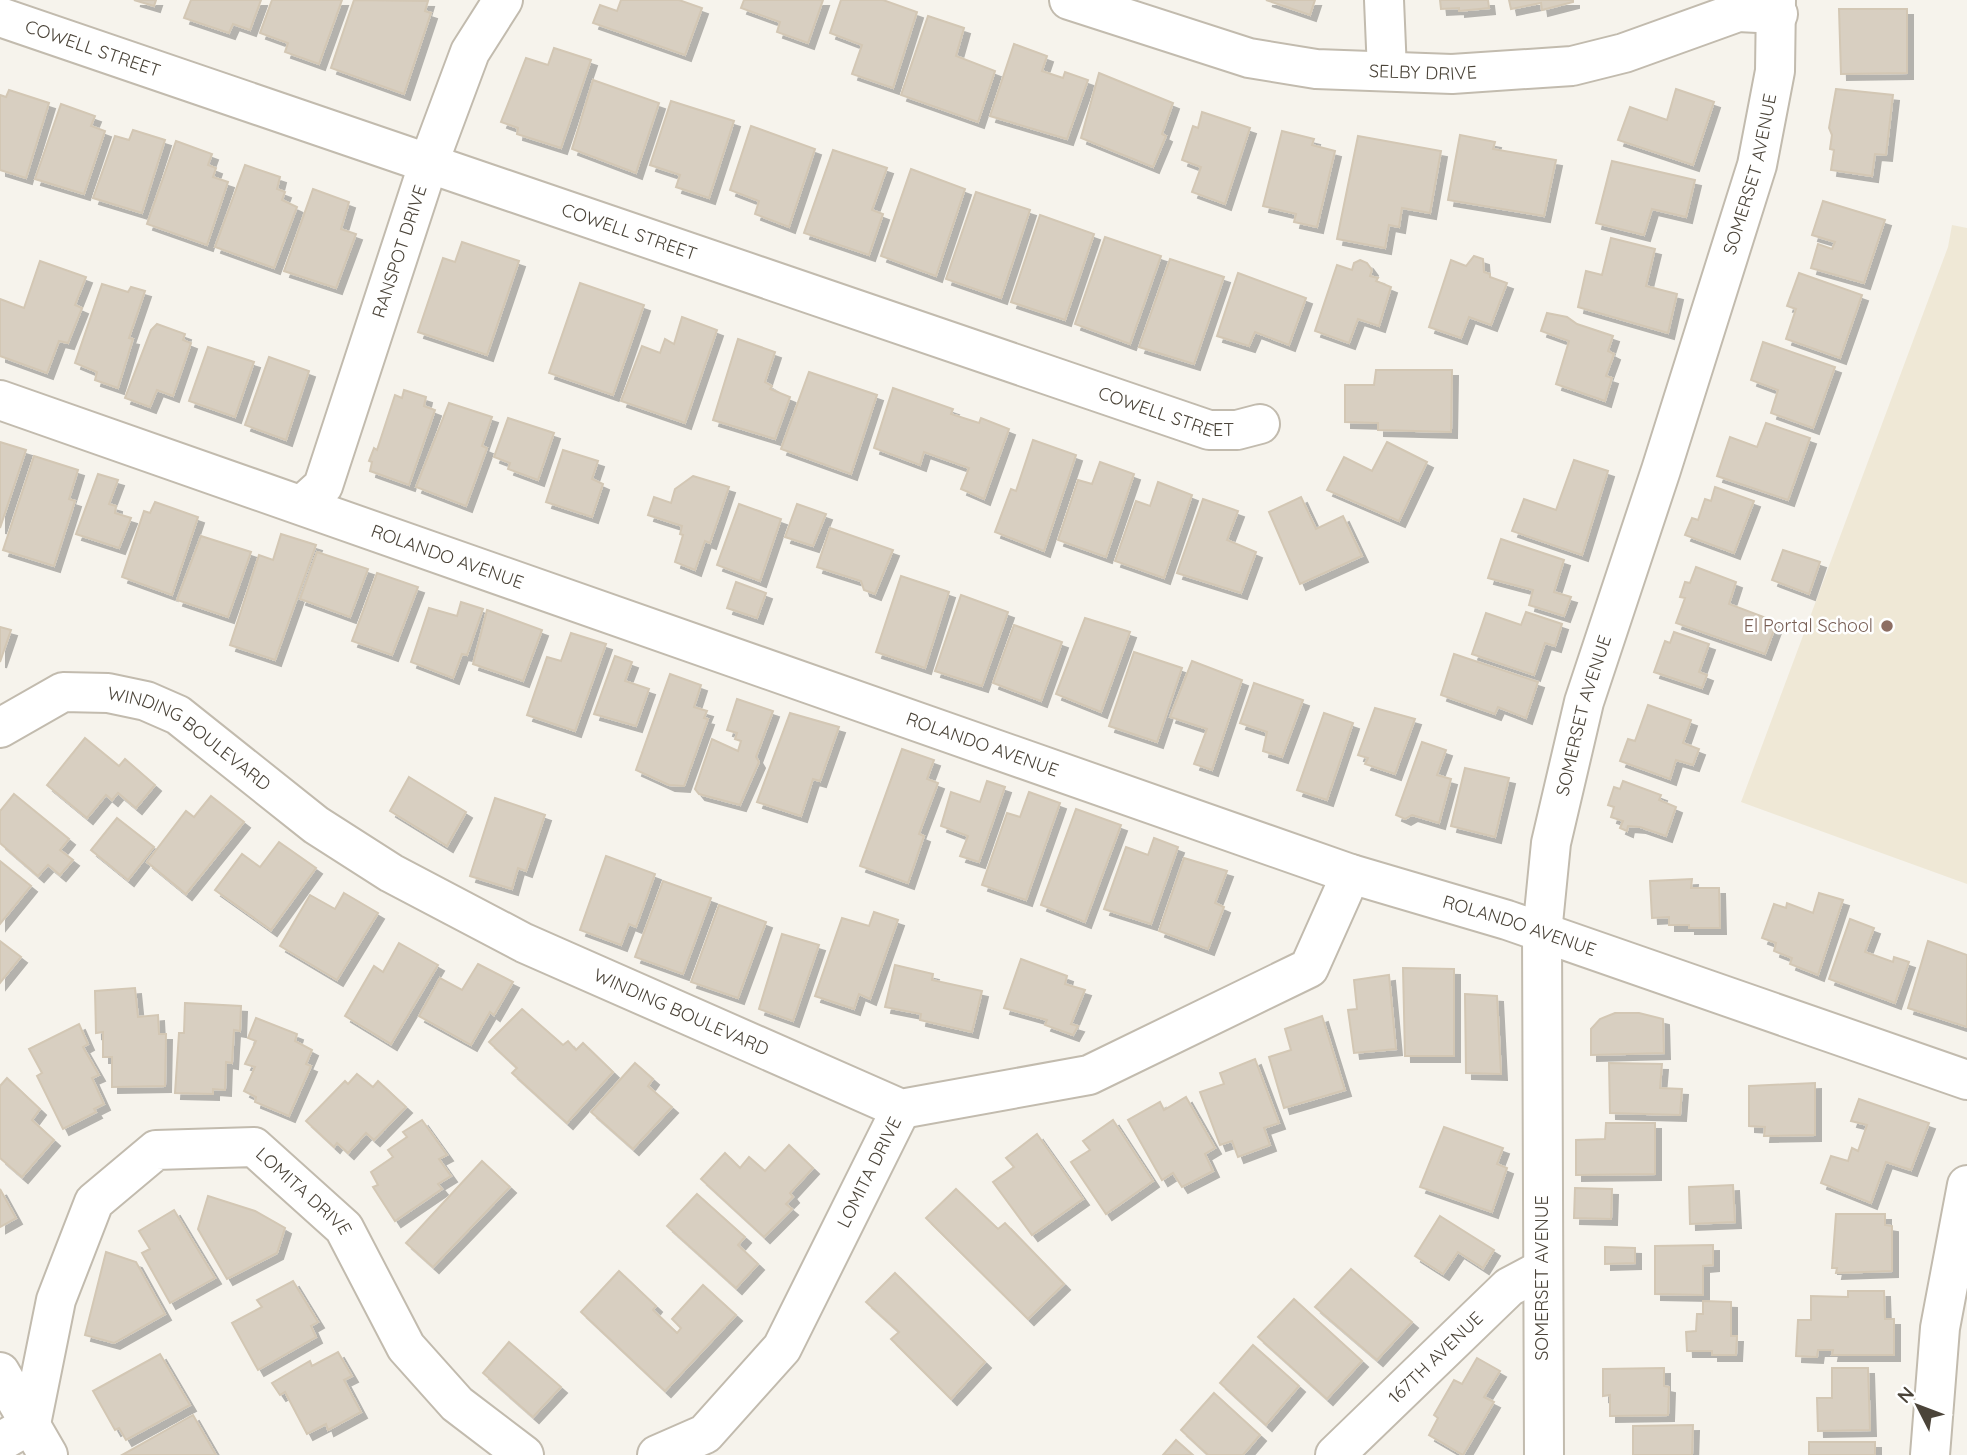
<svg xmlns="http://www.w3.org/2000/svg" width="1967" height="1455" viewBox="0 0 1967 1455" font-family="Quicksand,sans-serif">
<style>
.education{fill:#efe8d6}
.building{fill:#d8cfc1;stroke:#d3c7b4;stroke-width:2;filter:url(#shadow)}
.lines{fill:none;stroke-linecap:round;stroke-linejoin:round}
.minor-casing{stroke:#c2bbae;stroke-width:42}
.minor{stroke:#fff;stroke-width:38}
.education-dot{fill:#8d6e63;stroke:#fff;stroke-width:2.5}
.labels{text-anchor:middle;stroke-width:5;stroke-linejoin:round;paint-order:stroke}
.street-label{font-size:18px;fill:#4b4439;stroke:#fff}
.education-label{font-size:18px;fill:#785e54;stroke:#fff;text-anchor:end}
</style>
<defs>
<filter id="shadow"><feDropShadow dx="6" dy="6" stdDeviation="0" flood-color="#0004"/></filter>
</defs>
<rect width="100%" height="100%" fill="#f6f3ec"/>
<!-- education -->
<path class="education" d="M1952 225 1967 228V884L1741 802 1948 247Z"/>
<!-- building -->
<g class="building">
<path d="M134 0H156L154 6Z"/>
<path d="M191 0H261L250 30 233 24 229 33 184 18Z"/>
<path d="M272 0H342L319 64 285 52 288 43 260 33Z"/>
<path d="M354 0 428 1 425 11 431 13 404 94 331 68Z"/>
<path d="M621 0H679L702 8 685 55 593 23 600 5 617 11Z"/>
<path d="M744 0H823L808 43 777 32 780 22 741 8Z"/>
<path d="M841 0H883L917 12 893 88 852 74 862 45 830 33Z"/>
<path d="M1266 0H1315L1310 15Z"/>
<path d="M1440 0H1488L1489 8 1459 11V8L1441 9Z"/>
<path d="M1509 0H1573V2L1542 10 1541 3 1511 9Z"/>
<path d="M1839 9H1907V73L1841 74Z"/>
<path d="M928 16 964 28 956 56 995 71 978 122 901 95Z"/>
<path d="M1014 44 1047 56 1042 71 1063 78 1065 72 1088 80 1067 139 990 116Z"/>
<path d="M554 48 591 60 561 148 517 134 518 128 501 122 526 58 548 65Z"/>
<path d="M1099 73 1173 103 1162 134 1166 136 1153 167 1081 138Z"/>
<path d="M593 80 659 103 636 173 572 149Z"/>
<path d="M1676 89 1714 102 1693 165 1618 140 1630 107 1667 120Z"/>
<path d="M1836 89 1893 95 1886 155 1875 154 1872 176 1831 170 1834 150 1830 149 1832 135 1829 128Z"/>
<path d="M9 90 49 103 26 178 0 170V95L6 97Z"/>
<path d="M671 101 734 121 709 198 676 187 680 175 650 165Z"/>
<path d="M61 104 95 116 91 126 105 131 84 194 35 179Z"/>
<path d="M1202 112 1250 128 1225 204 1192 192 1201 167 1182 160 1193 126 1198 128Z"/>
<path d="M751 126 815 149 789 227 755 214 759 201 730 190Z"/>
<path d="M133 130 165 140 142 213 93 198 115 136 129 140Z"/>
<path d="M1282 131 1314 139 1312 145 1335 151 1317 227 1294 222 1296 214 1263 206Z"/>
<path d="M1460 135 1495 142 1493 149 1556 160 1544 216 1448 200Z"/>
<path d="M1358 136 1441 151 1430 213 1402 208 1399 227 1389 225 1385 248 1337 239Z"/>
<path d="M176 141 212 154 208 165 216 168 213 177 228 182 207 245 147 224Z"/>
<path d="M833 150 887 168 872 210 883 214 869 255 804 233Z"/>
<path d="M1612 161 1695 180 1686 217 1652 209 1644 235 1596 223Z"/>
<path d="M245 165 280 177 277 189 285 192 282 200 297 207 274 268 215 247Z"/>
<path d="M911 169 965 189 936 276 881 256Z"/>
<path d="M313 189 349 202 341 229 356 234 336 288 284 271Z"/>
<path d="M976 192 1030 210 1001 298 946 279Z"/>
<path d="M1823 201 1885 220 1864 283 1811 268 1818 244 1832 249 1835 242 1812 235Z"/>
<path d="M1040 215 1094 234 1065 320 1011 302Z"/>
<path d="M1105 237 1161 256 1130 344 1075 324Z"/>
<path d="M1611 238 1655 249 1646 286 1677 294 1668 333 1578 307 1586 271 1602 275Z"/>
<path d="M462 242 519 261 487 355 418 332 443 258 455 262Z"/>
<path d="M1474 256 1483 259 1484 272 1490 274V277L1507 283 1491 325 1469 317 1461 338 1429 327 1451 260 1466 266Z"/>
<path d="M1170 259 1224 277 1194 364 1139 347Z"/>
<path d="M1360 260 1367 263 1372 270 1370 276 1378 278 1376 281 1391 287 1379 326 1358 319 1349 343 1315 331 1337 265 1352 270 1354 263Z"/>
<path d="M40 261 86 277 75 305 82 308 68 343 59 341 47 373 0 356V299L24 308Z"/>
<path d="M1238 273 1306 298 1289 345 1255 332 1249 346 1217 336Z"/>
<path d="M1799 273 1862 295 1840 358 1786 339 1796 309 1787 306Z"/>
<path d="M580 283 644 305 613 395 549 373Z"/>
<path d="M102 284 128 292 131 287 145 291 129 338 133 339 118 388 95 380 97 372 75 363Z"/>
<path d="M1547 313 1567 317 1577 324 1613 336 1608 351 1614 354 1606 376 1612 378 1605 401 1556 384 1569 341 1541 331Z"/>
<path d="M682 317 717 330 685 423 621 401 642 346 660 353 665 339 674 344Z"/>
<path d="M157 324 185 334 183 340 191 343 173 396 157 390 150 407 125 398 151 330Z"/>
<path d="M738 339 775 352 765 382 772 386 770 389 790 397 775 439 713 420Z"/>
<path d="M1763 342 1835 367 1813 428 1771 413 1778 390 1751 380Z"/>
<path d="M208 347 254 362 235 417 189 401Z"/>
<path d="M269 357 309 371 286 440 245 425Z"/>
<path d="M1376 370H1452L1451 432 1378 430V423L1345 422V385H1374Z"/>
<path d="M809 372 877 395 851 474 781 449Z"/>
<path d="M893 388 953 409 951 414 979 423 981 418 1009 429 984 499 961 489 969 468 924 452 920 465 874 448Z"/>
<path d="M404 390 426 397 424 406 435 410 409 485 370 471 372 462 369 461 374 448 377 450 395 395 402 398Z"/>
<path d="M449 403 492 417 482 446 487 448 466 506 416 487Z"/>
<path d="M508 418 554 433 538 480 508 469 510 463 494 457Z"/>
<path d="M1766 423 1810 438 1788 500 1717 476 1730 437 1757 447Z"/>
<path d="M1033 440 1076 455 1044 551 995 532 1011 489 1016 491Z"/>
<path d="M0 442 26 450 0 528Z"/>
<path d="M1387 442 1427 462 1399 521 1327 490 1344 457 1372 471Z"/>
<path d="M563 450 598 461 592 479 603 484 592 517 546 502Z"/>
<path d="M34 456 78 470 69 499 75 501 54 566 3 550Z"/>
<path d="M1574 460 1608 471 1582 555 1512 531 1524 499 1556 510Z"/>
<path d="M1100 462 1134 474 1106 557 1058 540 1078 480 1092 484Z"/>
<path d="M98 474 118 480 109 504 116 506 115 513 131 518 119 548 76 534Z"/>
<path d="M693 476 729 487 710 543 705 541 695 570 675 562 683 535 680 534 682 526 648 515 654 497 671 503 675 489Z"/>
<path d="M1158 482 1192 495 1164 578 1115 561 1136 501 1150 506Z"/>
<path d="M1715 487 1754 501 1734 553 1685 535 1692 518 1698 520 1705 499 1711 501Z"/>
<path d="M1301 497 1316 529 1343 516 1362 556 1300 584 1269 512Z"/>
<path d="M1203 499 1238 511 1227 540 1256 552 1241 593 1177 573Z"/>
<path d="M155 502 198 517 172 595 122 577 144 511 150 513Z"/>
<path d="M739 504 781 519 760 581 717 565Z"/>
<path d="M797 504 826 514 813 546 785 537Z"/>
<path d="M830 528 893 550 875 594 864 590 861 581 817 567Z"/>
<path d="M281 534 316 545 275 660 230 645 259 555 273 560Z"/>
<path d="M201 536 251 552 228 617 177 600Z"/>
<path d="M1501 539 1564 560 1554 592 1571 597 1564 616 1529 605 1533 590 1488 578Z"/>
<path d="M1783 550 1820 562 1809 594 1772 580Z"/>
<path d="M317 552 368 569 350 617 300 599Z"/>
<path d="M1696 567 1736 582 1729 604 1777 622 1765 654 1676 623 1685 598 1680 597 1685 582 1690 583Z"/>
<path d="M377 573 418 587 392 655 352 641Z"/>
<path d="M901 576 949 592 925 668 876 652Z"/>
<path d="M736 582 766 593 757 618 727 608Z"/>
<path d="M961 595 1008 612 982 686 935 671Z"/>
<path d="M461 602 483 609 467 655 462 654 453 678 411 662 429 608 457 616Z"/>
<path d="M487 610 542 630 523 681 473 664Z"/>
<path d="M1526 612 1562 624 1555 646 1545 643 1534 675 1472 654 1486 613 1521 625Z"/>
<path d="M1085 618 1130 632 1101 712 1056 694Z"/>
<path d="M1014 625 1062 642 1041 701 993 683Z"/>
<path d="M0 627 11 630 0 662Z"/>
<path d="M1674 632 1709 644 1699 672 1707 675 1702 688 1654 672 1665 641 1670 643Z"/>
<path d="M571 633 606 644 575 731 527 715 547 657 561 661Z"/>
<path d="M1134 652 1182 668 1157 742 1109 726Z"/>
<path d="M1454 654 1538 682 1526 718 1498 707 1495 714 1441 695Z"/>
<path d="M615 656 632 662 625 681 649 689 636 726 594 714Z"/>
<path d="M1192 661 1242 680 1212 770 1194 764 1207 729 1170 717Z"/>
<path d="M670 674 701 685 694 707 707 711 704 718 708 719 684 786 669 785 636 770Z"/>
<path d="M1254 683 1303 700 1282 757 1263 751 1267 732 1240 723Z"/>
<path d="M737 699 773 711 756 757 759 762 740 805 699 794 695 789 712 739 738 751 741 741 735 739 737 733 727 730Z"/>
<path d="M1648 705 1691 720 1683 743 1699 749 1693 765 1676 760 1670 779 1620 761 1628 739 1635 741Z"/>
<path d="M1375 708 1415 719 1395 774 1365 764 1368 758 1358 755Z"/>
<path d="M790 713 839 727 820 781 813 779 801 816 757 802Z"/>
<path d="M1324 713 1353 723 1327 800 1297 790Z"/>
<path d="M85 738 119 766 125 759 155 785 136 808 118 793 112 800 106 795 87 818 47 785Z"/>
<path d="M1422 742 1446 750 1437 775 1451 779 1439 823 1412 815 1405 819 1396 815Z"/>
<path d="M902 749 934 760 927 779 938 783 919 834 924 836 908 883 860 866Z"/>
<path d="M1465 768 1509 778 1495 837 1451 826Z"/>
<path d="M409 777 466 812 447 846 390 811Z"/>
<path d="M987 781 1005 787 979 862 960 856 968 836 941 826 951 792 980 802Z"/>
<path d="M1623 781 1661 795 1659 800 1676 807 1666 836 1640 827 1628 826 1627 831 1620 828 1623 821 1611 817 1614 807 1608 805 1614 787 1620 789Z"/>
<path d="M1029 792 1060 803 1026 900 982 885 1007 813 1020 817Z"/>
<path d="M14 794 69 839 60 850 73 860 60 875 48 865 38 876 0 843V811Z"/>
<path d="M211 796 244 822 186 894 147 862 186 811 194 817Z"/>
<path d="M495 798 545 815 526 871 518 868 512 889 470 876Z"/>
<path d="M1076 809 1121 825 1085 922 1041 905Z"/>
<path d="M117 818 154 847 128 880 91 850Z"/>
<path d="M1154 838 1178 847 1151 924 1104 909 1126 847 1148 855Z"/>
<path d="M279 842 316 868 271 930 215 890 242 854 260 867Z"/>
<path d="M606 856 655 874 636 927 629 924 621 945 580 930Z"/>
<path d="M1184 858 1227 871 1215 903 1224 907 1208 949 1159 931Z"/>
<path d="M0 861 31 886 0 924Z"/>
<path d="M1692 879 1691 888H1719L1720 928H1689V925H1669V917L1652 918 1650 881Z"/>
<path d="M663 881 711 898 683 974 635 957Z"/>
<path d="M344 893 378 913 337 980 280 946 310 895 335 909Z"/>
<path d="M1819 893 1843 900 1818 975 1790 964 1792 958 1774 951 1776 943 1762 938 1774 904 1786 908 1787 903 1813 913Z"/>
<path d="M719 905 766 922 738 998 691 982Z"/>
<path d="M874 912 898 920 870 999 859 994 854 1009 815 996 842 918 869 926Z"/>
<path d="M1850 919 1874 928 1865 952 1893 962 1894 957 1909 962 1895 1003 1829 979Z"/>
<path d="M782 934 819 945 793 1021 759 1009Z"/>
<path d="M0 941 21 957 0 983Z"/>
<path d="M1928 941 1967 955V1027L1908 1008Z"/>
<path d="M399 943 438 965 391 1044 345 1016 374 966 383 972Z"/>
<path d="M1021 959 1067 976 1065 984 1085 990 1071 1024 1078 1026 1073 1035 1045 1025 1047 1020 1004 1008Z"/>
<path d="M478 964 513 982 494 1015 490 1012 471 1045 419 1016 440 978 462 990Z"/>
<path d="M895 965 933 974 932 980 982 991 972 1032 920 1020 921 1014 885 1007Z"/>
<path d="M1403 968 1454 969V1056H1405Z"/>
<path d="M1389 975 1396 1049 1354 1053 1348 1010 1357 1009 1354 980Z"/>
<path d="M135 988 138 1017 158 1015 159 1034H166L165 1086 112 1087V1057H103V1032L96 1033 95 991Z"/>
<path d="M1465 994 1497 996 1501 1074 1466 1073Z"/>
<path d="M185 1003 241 1006 240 1031 234 1030 232 1063 226 1062 225 1090 213 1089V1094L175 1093 179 1033H184Z"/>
<path d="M522 1009 563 1045 568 1041 576 1050 583 1043 613 1072 567 1123 512 1073 517 1068 489 1042Z"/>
<path d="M1615 1013H1639L1663 1019 1664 1053 1591 1055V1029L1600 1019Z"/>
<path d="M1322 1016 1345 1090 1284 1108 1269 1057 1291 1050 1285 1029Z"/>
<path d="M256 1018 297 1034 295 1041 312 1050 306 1064 311 1066 289 1116 255 1102 256 1097 244 1091 255 1067 245 1064 256 1041 248 1038Z"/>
<path d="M79 1024 88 1044 83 1047 99 1075 92 1078 104 1104 94 1109 96 1112 63 1129 37 1076 42 1073 29 1049Z"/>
<path d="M1255 1059 1279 1123 1264 1128 1270 1145 1238 1157 1232 1141 1220 1145 1200 1092 1224 1084 1220 1073Z"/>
<path d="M635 1063 653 1079 648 1086 672 1107 633 1149 591 1112Z"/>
<path d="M1609 1063 1662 1064 1660 1088 1682 1089 1680 1115 1610 1113Z"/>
<path d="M357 1074 373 1087 378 1081 406 1107 374 1140 366 1133 348 1153 337 1143 334 1147 306 1121 345 1081 348 1084Z"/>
<path d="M7 1078 40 1109 32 1120 54 1140 22 1177 0 1158V1086Z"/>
<path d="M1815 1083V1135L1764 1136 1765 1127 1749 1126V1086Z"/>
<path d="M1186 1097 1215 1148 1205 1154 1213 1171 1182 1187 1173 1173 1162 1180 1128 1120 1160 1102 1164 1110Z"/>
<path d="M1859 1099 1929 1123 1911 1170 1886 1162 1871 1203 1821 1183 1831 1156 1848 1161 1852 1148 1858 1151 1867 1125 1851 1121Z"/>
<path d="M422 1120 447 1155 439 1159 451 1176 438 1184 442 1189 395 1221 373 1187 378 1185 371 1172 393 1157 388 1150 407 1137 403 1132Z"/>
<path d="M1113 1120 1153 1181 1106 1214 1071 1162 1090 1150 1083 1141Z"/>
<path d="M1606 1123H1655V1174L1576 1175V1140L1605 1139Z"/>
<path d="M1444 1127 1503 1148 1497 1164 1507 1168 1492 1212 1420 1187Z"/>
<path d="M1037 1134 1083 1199 1032 1235 993 1182 1014 1167 1006 1158Z"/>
<path d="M789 1145 813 1168 790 1193 793 1197 786 1204 792 1209 764 1237 701 1179 725 1153 740 1168 749 1157 765 1171Z"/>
<path d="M482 1161 510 1187 433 1267 406 1243Z"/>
<path d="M1733 1185 1735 1222 1690 1224 1689 1187Z"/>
<path d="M1575 1188 1612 1189 1611 1219 1574 1218Z"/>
<path d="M0 1189 16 1218 0 1227Z"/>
<path d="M956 1189 998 1229 1005 1223 1064 1284 1028 1319 926 1218Z"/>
<path d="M697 1194 745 1237 738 1245 758 1264 736 1288 667 1226Z"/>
<path d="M208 1196 255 1211 285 1228 277 1253 227 1279 198 1229Z"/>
<path d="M174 1210 215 1278 170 1303 142 1253 150 1249 139 1231Z"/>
<path d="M1836 1214H1885V1225L1892 1226V1271L1836 1273 1837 1268H1832Z"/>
<path d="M1440 1216 1494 1250 1483 1268 1458 1252 1443 1274 1415 1256Z"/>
<path d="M1713 1245V1265L1703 1266V1295L1655 1294V1246Z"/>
<path d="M1605 1247 1635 1248V1263L1605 1264Z"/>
<path d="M106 1252 136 1262 165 1314 114 1343 85 1335Z"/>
<path d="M1351 1269 1412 1322 1377 1360 1315 1307Z"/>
<path d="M619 1271 656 1306 653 1310 677 1333 681 1328 672 1319 703 1285 736 1315 665 1391 581 1312Z"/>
<path d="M895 1273 985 1362 951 1399 891 1339 899 1332 866 1302Z"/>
<path d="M293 1281 318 1322 311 1326 316 1337 258 1370 232 1323 262 1307 257 1300Z"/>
<path d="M1848 1291H1884L1885 1319H1894V1355H1832L1833 1350H1818L1817 1357 1796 1356 1798 1320H1811V1296L1848 1297Z"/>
<path d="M1294 1299 1362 1361 1327 1399 1258 1337Z"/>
<path d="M1703 1301 1731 1302V1336H1737L1736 1355H1712V1351H1687L1686 1332 1696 1331 1697 1314H1703Z"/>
<path d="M509 1342 561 1387 533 1417 483 1373Z"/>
<path d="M1253 1345 1299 1386 1266 1425 1220 1383Z"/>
<path d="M338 1352 352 1376 344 1380 361 1412 328 1430 326 1424 307 1434 285 1392 280 1395 272 1383 310 1361 312 1366Z"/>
<path d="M160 1354 190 1405 126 1440 119 1428 115 1430 93 1391Z"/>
<path d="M1477 1358 1500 1371 1484 1397 1494 1402 1463 1455 1429 1435 1438 1418 1434 1415 1454 1380 1462 1384Z"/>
<path d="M1664 1368V1386L1669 1387 1668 1415 1610 1416V1395L1603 1396V1369Z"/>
<path d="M1832 1368H1868L1870 1430 1818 1431 1817 1398H1832Z"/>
<path d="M1214 1393 1260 1435 1243 1455H1208L1181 1430Z"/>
<path d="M193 1415 216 1455H122Z"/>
<path d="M1693 1425 1692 1455H1633V1426Z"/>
<path d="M1176 1440 1193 1455H1163Z"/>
<rect x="1809" y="1442" width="66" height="13"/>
</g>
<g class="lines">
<defs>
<g id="minor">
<path id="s1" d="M1069 0 1249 58 1316 69 1452 74 1572 66 1624 53 1738 12 1778 14"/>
<path d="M1384 0 1387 71"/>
<path id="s2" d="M0 17 1209 430H1237L1260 424"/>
<path id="s3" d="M0 400 1351 874 1507 920 1967 1080"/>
<path id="s4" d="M302 505 323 486 429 162 470 52 503 0"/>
<path id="s5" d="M0 728 63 692 108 693 146 701 178 715 316 825 391 873 524 943 901 1109 1089 1075 1309 968 1351 874"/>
<path d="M0 1372 48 1455"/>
<path id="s6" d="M0 1442 31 1424 56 1300 94 1202 156 1150 254 1147 344 1228 406 1347 457 1404 524 1455"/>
<path id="s7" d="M657 1455 705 1434 782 1348 901 1109"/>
<path id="s8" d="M1335 1455 1509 1287 1541 1270"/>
<path id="s9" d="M1544 1455 1542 933 1551 843 1584 702 1661 470 1757 165 1775 71 1776 0"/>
<path d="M1930 1455 1940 1328 1967 1185"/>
</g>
</defs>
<!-- minor casing -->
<use href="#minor" class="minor-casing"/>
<!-- minor -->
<use href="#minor" class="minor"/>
</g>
<!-- markers -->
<circle class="education-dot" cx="1887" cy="626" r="7"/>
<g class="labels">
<!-- street labels -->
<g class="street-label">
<text dy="6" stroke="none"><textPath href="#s2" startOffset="98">COWELL STREET</textPath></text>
<text dy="6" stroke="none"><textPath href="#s1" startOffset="364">SELBY DRIVE</textPath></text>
<text dy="6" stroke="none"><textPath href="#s9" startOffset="1311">SOMERSET AVENUE</textPath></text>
<text dy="6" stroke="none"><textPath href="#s2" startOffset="665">COWELL STREET</textPath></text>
<text dy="6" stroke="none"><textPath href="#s4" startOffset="275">RANSPOT DRIVE</textPath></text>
<text dy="6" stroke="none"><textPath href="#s2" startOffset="1232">COWELL STREET</textPath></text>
<text dy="6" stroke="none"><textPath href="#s3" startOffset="474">ROLANDO AVENUE</textPath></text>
<text dy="6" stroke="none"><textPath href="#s9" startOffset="744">SOMERSET AVENUE</textPath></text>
<text dy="6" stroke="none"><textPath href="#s5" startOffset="212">WINDING BOULEVARD</textPath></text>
<text dy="6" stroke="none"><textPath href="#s3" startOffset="1041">ROLANDO AVENUE</textPath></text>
<text dy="6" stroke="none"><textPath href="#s3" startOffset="1608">ROLANDO AVENUE</textPath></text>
<text dy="6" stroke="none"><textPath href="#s5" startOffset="779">WINDING BOULEVARD</textPath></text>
<text dy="6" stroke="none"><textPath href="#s7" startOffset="364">LOMITA DRIVE</textPath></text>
<text dy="6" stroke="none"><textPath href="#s6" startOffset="513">LOMITA DRIVE</textPath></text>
<text transform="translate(1542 1278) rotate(-90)" y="6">SOMERSET AVENUE</text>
<text dy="6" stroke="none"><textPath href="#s8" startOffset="140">167TH AVENUE</textPath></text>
</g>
<!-- education labels -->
<g class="education-label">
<text x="1873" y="632">El Portal School</text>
</g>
</g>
<!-- north arrow -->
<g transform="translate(1918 1406) rotate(312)" stroke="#ffffff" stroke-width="5" paint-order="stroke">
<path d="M0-5L12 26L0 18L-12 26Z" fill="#4b4439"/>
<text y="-10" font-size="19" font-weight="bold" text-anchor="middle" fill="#4b4439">N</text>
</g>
</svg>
